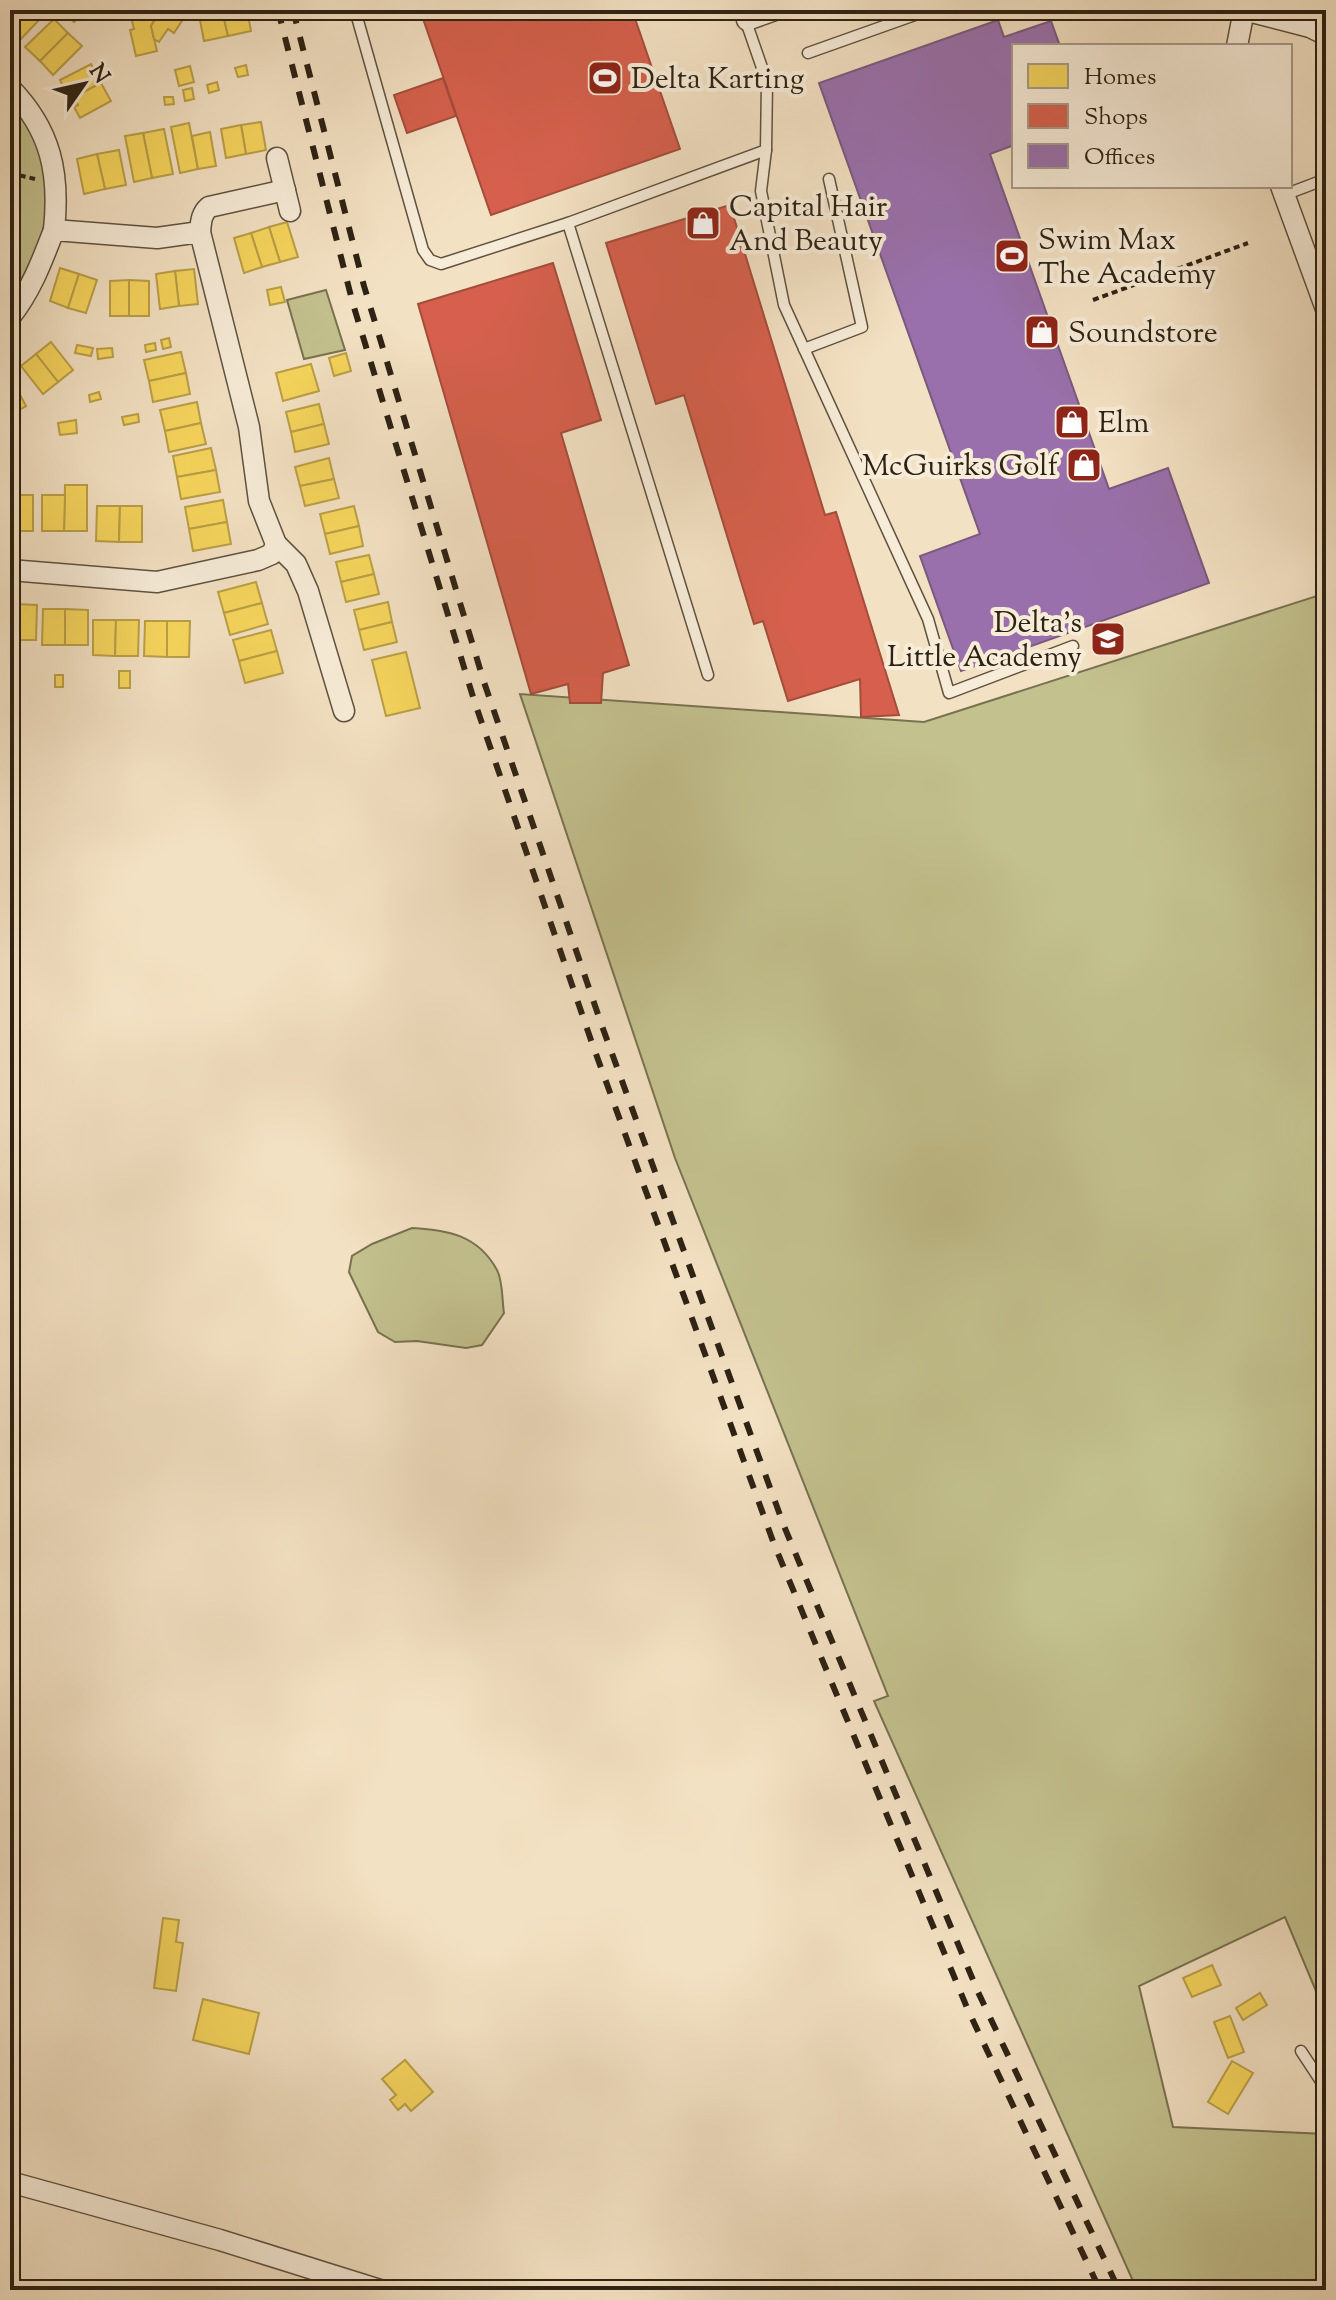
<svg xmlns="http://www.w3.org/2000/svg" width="1336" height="2300" viewBox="0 0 1336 2300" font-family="'Sorts Mill Goudy',serif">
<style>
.green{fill:#c3c18e;stroke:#787251;stroke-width:2}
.homes{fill:#f6d55c;stroke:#ba9f46;stroke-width:2}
.shops{fill:#d6604d;stroke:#a44d3c;stroke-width:2}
.offices{fill:#9970ab;stroke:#79597e;stroke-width:2}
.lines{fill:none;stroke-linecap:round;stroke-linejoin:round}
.lane-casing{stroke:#5f5240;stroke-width:13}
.street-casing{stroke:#5f5240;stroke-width:23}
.path{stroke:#2e2214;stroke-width:4;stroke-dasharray:6 4;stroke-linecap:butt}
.lane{stroke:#f7ecd8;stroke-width:10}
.street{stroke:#f7ecd8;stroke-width:20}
.rail{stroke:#2e2214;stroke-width:6;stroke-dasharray:14 14;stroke-linecap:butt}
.labels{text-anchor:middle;stroke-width:8;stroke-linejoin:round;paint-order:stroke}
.poi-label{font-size:30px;fill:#2e2214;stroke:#f7ecd8;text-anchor:start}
</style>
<rect width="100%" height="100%" fill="#f3e1c3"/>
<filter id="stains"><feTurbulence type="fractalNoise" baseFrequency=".0025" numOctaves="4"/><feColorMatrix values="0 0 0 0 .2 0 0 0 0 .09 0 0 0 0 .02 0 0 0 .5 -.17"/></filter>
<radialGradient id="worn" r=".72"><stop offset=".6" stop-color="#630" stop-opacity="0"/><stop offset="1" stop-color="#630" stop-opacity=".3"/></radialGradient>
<!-- green -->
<g class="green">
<path d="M10 101C42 137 57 193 40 240 32 261 21 281 10 301Z"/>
<path d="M326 290 345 350 304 359 287 300Z"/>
<path d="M1326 593V2015L1285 1917 1139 1986 1173 2127 1326 2134V2290H1137L874 1701 888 1696 675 1158 520 694 924 722Z"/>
<path d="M412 1228C448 1230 478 1235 497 1270 503 1281 502 1301 504 1313L482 1345 466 1348 417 1341 395 1342 378 1332 349 1272 352 1256 372 1244Z"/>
</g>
<!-- homes -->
<g class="homes">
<path d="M10 10H21L10 22Z"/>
<path d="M21 10H28L39 20 18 42 10 34V22Z"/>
<path d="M61 10H80L83 13 74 22Z"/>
<path d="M139 10H161L151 26 157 51 136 56 130 30 134 29 132 21Z"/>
<path d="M161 10H189L174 33 168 29 159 42 154 39 151 26Z"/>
<path d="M198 10H222L228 36 204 41Z"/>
<path d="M222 10H247L251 31 228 36Z"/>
<path d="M54 19 68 33 40 61 25 47Z"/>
<path d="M68 33 82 46 53 75 40 61Z"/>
<path d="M91 64 101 83 74 97 70 90 66 92 60 80Z"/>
<path d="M246 65 248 75 238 77 235 68Z"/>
<path d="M190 66 194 82 179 86 175 70Z"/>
<path d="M217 82 219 90 209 93 207 85Z"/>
<path d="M101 83 111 101 80 118 74 107 78 105 74 97Z"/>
<path d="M192 88 194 99 185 101 183 90Z"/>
<path d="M164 97H173L174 104 165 105Z"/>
<path d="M261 122 266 150 246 154 241 125Z"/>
<path d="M189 123 198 169 180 173 171 127Z"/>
<path d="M241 125 246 154 226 158 221 129Z"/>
<path d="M164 129 173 174 152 178 143 133Z"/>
<path d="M210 132 216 166 198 169 192 136Z"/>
<path d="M143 133 152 178 134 182 125 136Z"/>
<path d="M119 150 126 185 105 189 97 154Z"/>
<path d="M97 154 105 189 84 194 77 159Z"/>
<path d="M287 222 298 257 280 262 269 227Z"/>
<path d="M269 227 280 262 262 267 251 233Z"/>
<path d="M251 233 262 267 244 273 234 238Z"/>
<path d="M60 268 79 274 68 308 50 301Z"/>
<path d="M194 269 198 304 179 306 175 271Z"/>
<path d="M175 271 179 306 160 309 156 274Z"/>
<path d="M79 274 97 280 86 313 68 308Z"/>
<path d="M129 280 149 281V316H129Z"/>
<path d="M129 280V316H110V281Z"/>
<path d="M281 287 285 302 270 305 267 290Z"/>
<path d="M169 338 171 347 163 349 161 340Z"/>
<path d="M51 342 73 370 58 382 36 354Z"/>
<path d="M155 343 156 350 146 352 145 345Z"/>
<path d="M77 345 93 348 91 356 75 353Z"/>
<path d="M112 348 113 357 98 359 97 349Z"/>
<path d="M181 352 186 373 149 381 144 360Z"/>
<path d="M346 353 351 371 334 376 329 358Z"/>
<path d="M36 354 58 382 43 394 21 366Z"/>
<path d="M311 364 319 391 283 401 276 373Z"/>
<path d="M186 373 190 394 153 402 149 381Z"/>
<path d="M10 376 26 406 10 415Z"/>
<path d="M99 392 101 399 90 402 89 395Z"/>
<path d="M197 402 201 423 165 431 160 410Z"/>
<path d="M319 404 324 424 291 432 286 412Z"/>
<path d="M138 414 139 422 124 425 122 417Z"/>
<path d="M76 420 77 433 60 435 58 423Z"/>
<path d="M201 423 206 444 169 452 165 431Z"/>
<path d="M324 424 329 444 295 452 291 432Z"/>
<path d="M211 448 216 470 177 477 173 456Z"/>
<path d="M329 458 334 479 300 486 295 467Z"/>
<path d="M216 470 220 492 181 499 177 477Z"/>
<path d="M334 479 339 498 305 506 300 486Z"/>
<path d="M65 485H87V531H64Z"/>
<rect x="11" y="495" width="22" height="36"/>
<path d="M42 495H65L64 531H42Z"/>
<path d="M223 500 227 522 189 529 185 507Z"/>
<path d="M97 506H120L119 542 96 541Z"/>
<path d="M120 506H142V542H119Z"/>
<path d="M354 506 359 526 325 534 320 514Z"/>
<path d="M227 522 231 544 193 551 189 529Z"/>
<path d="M359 526 363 546 330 554 325 534Z"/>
<path d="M369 555 374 574 341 582 336 562Z"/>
<path d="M374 574 379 594 346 602 341 582Z"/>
<path d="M256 582 262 603 224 613 218 592Z"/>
<path d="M388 602 392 622 359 630 354 610Z"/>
<path d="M262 603 268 624 230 635 224 613Z"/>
<rect x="10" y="604" width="4" height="36"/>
<path d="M14 604 37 605 36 640H14Z"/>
<path d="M43 609H65V645H42Z"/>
<path d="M65 609 88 610V645H65Z"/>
<path d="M93 620H116L115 656 93 655Z"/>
<path d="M116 620H139L138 656H115Z"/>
<path d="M145 621H167V657L144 656Z"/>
<path d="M167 621H190L189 657H167Z"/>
<path d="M392 622 397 642 364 650 359 630Z"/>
<path d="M271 630 277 651 239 661 233 640Z"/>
<path d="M277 651 283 673 245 683 239 661Z"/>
<path d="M406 652 420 708 386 716 372 660Z"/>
<rect x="119" y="671" width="11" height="17"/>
<rect x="55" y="675" width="8" height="12"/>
<path d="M163 1918 179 1920 176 1942 183 1943 176 1991 154 1988Z"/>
<path d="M1212 1965 1221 1985 1192 1997 1183 1978Z"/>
<path d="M1260 1993 1267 2005 1243 2020 1236 2008Z"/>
<path d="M203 1999 259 2013 249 2054 193 2040Z"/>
<path d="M1230 2016 1244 2052 1228 2058 1214 2022Z"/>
<path d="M405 2060 433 2092 411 2111 405 2104 398 2110 390 2100 396 2095 382 2079Z"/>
<path d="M1232 2061 1253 2073 1228 2114 1208 2102Z"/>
</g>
<!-- shops -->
<g class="shops">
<path d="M420 10H632L680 149 491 215Z"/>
<path d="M443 78 456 116 407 133 394 95Z"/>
<path d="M730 205 825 515 836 512 899 715 861 717 860 679 788 701 763 621 754 624 684 395 656 404 606 243Z"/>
<path d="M553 263 601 420 561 433 629 665 603 673 601 703H570L568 684 531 694 418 304Z"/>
</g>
<!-- offices -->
<path class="offices" d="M998 20 1004 37 1051 21 1060 46H1014V145L990 154 1109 489 1168 468 1209 583 961 671 920 556 980 534 819 83Z"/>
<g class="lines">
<defs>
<g id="lane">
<path d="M355 10 423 250 430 260 441 264 568 223 766 150 767 82 742 10"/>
<path d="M808 53 929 10"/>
<path d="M766 150 761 191 784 305 928 619 949 693 1073 646"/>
<path d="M1284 195 1326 179"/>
<path d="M568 223 708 675"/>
<path d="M804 349 862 327 829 179"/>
<path d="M1301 2051 1326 2089"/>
</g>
<g id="street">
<path d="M1244 10 1310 27 1326 35"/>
<path d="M747 20 775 10"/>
<path d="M1237 46 1244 10"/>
<path d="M10 88C51 130 60 173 54 230"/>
<path d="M277 158 290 211"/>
<path d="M1281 186 1326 309"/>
<path d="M200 232C201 222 201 214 209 207L285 190"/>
<path d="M10 317C31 291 42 261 54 230L157 238 200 232 249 427 259 501 276 544 272 554 258 560 157 582 10 570"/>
<path d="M276 544 296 564 308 591 344 711"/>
<path d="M10 2182 220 2240 380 2290"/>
</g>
</defs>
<!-- lane casing -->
<use href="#lane" class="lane-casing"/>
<!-- street casing -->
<use href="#street" class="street-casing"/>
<!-- path -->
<g class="path">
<path d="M10 173 35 179"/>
<path d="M1093 300 1248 243"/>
</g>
<!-- lane -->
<use href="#lane" class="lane"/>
<!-- street -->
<use href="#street" class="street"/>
<!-- rail -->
<g class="rail">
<path d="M278 10 353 304 474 700 592 1043 774 1544 968 2010 1100 2290"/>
<path d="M293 10 364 286 484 682 602 1026 784 1526 978 1992 1119 2290"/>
</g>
</g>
<!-- icons -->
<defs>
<symbol id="stadium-square" viewBox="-11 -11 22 22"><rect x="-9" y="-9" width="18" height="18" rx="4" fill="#8f2418" stroke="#f7ecd8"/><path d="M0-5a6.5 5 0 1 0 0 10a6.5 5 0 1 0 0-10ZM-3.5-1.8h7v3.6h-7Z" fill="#fff"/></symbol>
<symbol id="shop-square" viewBox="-11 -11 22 22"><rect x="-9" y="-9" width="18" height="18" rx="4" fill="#8f2418" stroke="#f7ecd8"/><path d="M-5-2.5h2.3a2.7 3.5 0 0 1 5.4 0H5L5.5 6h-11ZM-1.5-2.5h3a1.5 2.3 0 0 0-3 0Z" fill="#fff"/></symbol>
<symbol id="school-square" viewBox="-11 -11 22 22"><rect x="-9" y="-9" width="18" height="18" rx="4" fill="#8f2418" stroke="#f7ecd8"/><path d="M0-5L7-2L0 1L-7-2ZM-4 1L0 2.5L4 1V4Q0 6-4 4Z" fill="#fff"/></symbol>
</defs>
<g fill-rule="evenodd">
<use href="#stadium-square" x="585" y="58" width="40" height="40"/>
<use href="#shop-square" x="683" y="203" width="40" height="40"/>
<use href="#stadium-square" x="992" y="236" width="40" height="40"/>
<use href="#shop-square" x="1022" y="312" width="40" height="40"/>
<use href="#shop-square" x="1052" y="402" width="40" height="40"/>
<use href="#shop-square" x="1064" y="445" width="40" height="40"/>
<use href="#school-square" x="1088" y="619" width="40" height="40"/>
</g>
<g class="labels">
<!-- poi labels -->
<g class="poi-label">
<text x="631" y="88">Delta Karting</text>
<text x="729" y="216">Capital Hair<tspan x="729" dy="34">And Beauty</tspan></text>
<text x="1038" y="249">Swim Max<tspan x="1038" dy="34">The Academy</tspan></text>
<text x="1068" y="342">Soundstore</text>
<text x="1098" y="432">Elm</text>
<text x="1058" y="475" text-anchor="end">McGuirks Golf</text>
<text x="1082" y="632" text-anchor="end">Delta's<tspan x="1082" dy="34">Little Academy</tspan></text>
</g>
</g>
<!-- margin -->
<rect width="1336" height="2300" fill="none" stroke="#f3e1c3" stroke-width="40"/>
<rect x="12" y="12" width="1312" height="2276" fill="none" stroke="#2e2214" stroke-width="4"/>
<rect x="20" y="20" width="1296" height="2260" fill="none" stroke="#2e2214" stroke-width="2"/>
<!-- legend -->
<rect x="1012" y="44" width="280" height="144" fill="#f7ecd8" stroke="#a79b8a" stroke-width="2"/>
<rect x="1028" y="64" width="40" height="24" fill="#f6d55c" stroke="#a79b8a" stroke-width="2"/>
<text x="1084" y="84" font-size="24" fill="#2e2214">Homes</text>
<rect x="1028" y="104" width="40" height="24" fill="#d6604d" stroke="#a79b8a" stroke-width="2"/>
<text x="1084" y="124" font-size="24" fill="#2e2214">Shops</text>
<rect x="1028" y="144" width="40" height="24" fill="#9970ab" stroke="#a79b8a" stroke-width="2"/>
<text x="1084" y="164" font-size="24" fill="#2e2214">Offices</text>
<!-- north arrow -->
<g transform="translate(84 84) rotate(56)" stroke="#f7ecd8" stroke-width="6" paint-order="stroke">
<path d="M0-6L14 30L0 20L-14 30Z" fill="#2e2214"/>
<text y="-12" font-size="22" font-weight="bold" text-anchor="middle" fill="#2e2214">N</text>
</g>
<rect width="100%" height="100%" filter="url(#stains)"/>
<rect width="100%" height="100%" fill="url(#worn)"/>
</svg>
